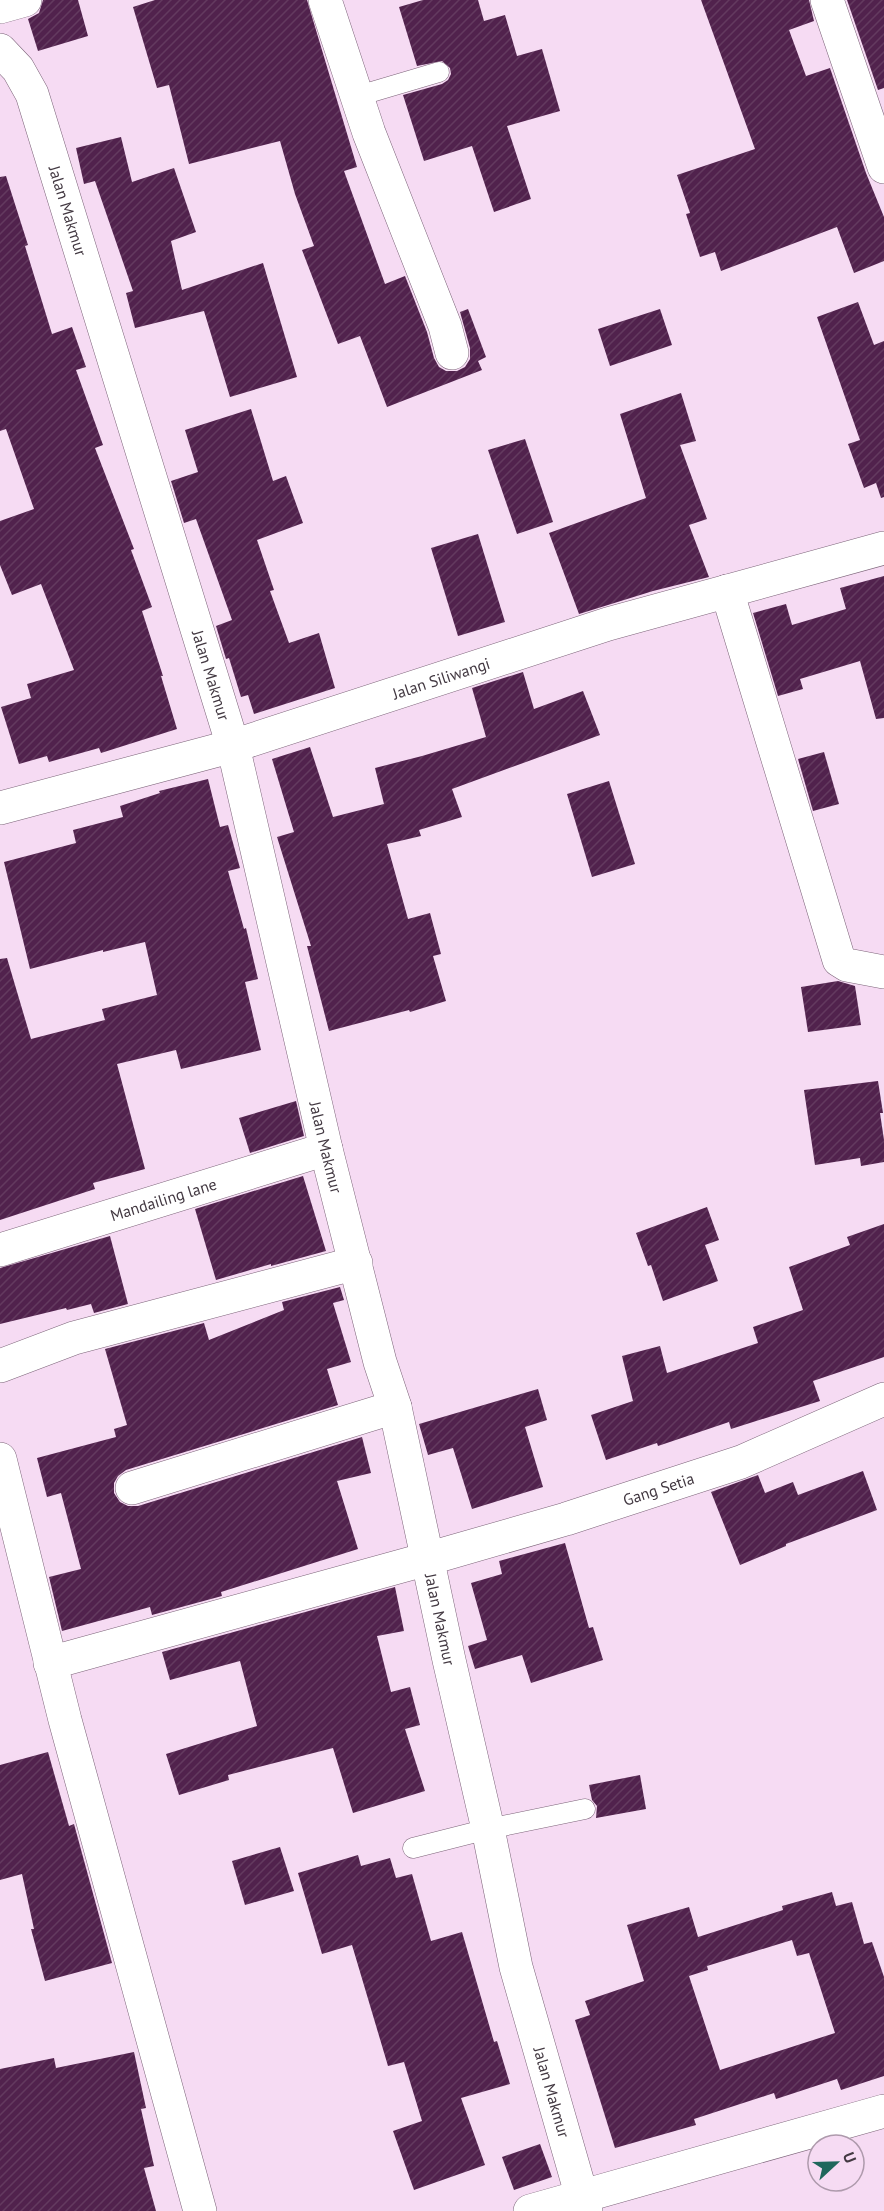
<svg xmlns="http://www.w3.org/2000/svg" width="884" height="2211" viewBox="0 0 884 2211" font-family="'PT Sans',sans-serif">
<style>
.building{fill:url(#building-hatch);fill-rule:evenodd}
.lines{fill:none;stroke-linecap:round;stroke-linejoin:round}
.lane-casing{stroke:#7c6479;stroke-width:21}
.street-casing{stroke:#7c6479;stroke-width:34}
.secondary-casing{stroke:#7c6479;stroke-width:34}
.lane{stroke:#fff;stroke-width:20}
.street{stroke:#fff;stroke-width:33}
.secondary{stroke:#fff;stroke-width:33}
.labels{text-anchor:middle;stroke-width:6;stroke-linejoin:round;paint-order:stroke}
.street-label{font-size:16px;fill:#433942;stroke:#f6dbf3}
</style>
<defs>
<pattern id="building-hatch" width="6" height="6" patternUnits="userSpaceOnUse" patternTransform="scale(1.5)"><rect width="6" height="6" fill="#51224d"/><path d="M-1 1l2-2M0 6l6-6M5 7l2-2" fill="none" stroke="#633a5f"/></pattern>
</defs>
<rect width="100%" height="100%" fill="#f6dbf3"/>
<!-- building -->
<g class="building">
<path d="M43 0H78L88 36 38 51 28 19 39 13Z"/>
<path d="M155 0H307L357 167 344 171 385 284 405 276 427 332 434 358 439 367 446 371H457L465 367 470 359V348L460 312 468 309 486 357 478 361 482 370 387 407 360 336 338 344 302 250 314 246 295 194 280 141 189 164 169 85 157 88 133 7Z"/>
<path d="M423 0H478L484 21 505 15 517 56 542 49 560 111 507 126 531 199 494 212 472 146 424 161 403 95 442 84 448 80 451 74 450 68 442 61 417 66 399 7Z"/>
<path d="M701 0H809L814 21 789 30 806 76 830 68 866 173 884 217V261L854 273 837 227 721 271 715 252 700 257 686 214 690 213 677 175 755 149Z"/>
<path d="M847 0H884V88L878 90Z"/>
<path d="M121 137 132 182 174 168 196 232 171 241 182 290 263 263 297 377 230 397 204 311 135 328 126 293 133 291 95 181 84 184 76 148Z"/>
<path d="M6 176 28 245 25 246 52 334 72 327 86 367 76 370 103 445 95 448 134 549 131 550 152 607 142 611 163 676H161L177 729 101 753 99 748 49 762 47 756 19 764 1 707 31 698 27 684 74 670 41 584 12 595 0 565V521L34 509 6 429 0 431V177Z"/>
<path d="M858 302 874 345 884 341V497L881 498 876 483 864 488 848 444 860 440 817 317Z"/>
<path d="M660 309 672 345 610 366 598 329Z"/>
<path d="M681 393 696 441 680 445 707 519 689 525 709 577 653 591 579 614 549 533 646 498 620 414Z"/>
<path d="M251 409 273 481 286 476 303 523 257 540 274 590 270 591 289 643 319 633 335 688 254 714 248 695 241 697 229 658 226 659 216 626 232 620 196 519 184 523 171 481 198 472 185 430Z"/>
<path d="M525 439 553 522 517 534 488 450Z"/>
<path d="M478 534 505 622 458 636 431 548Z"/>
<path d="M884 576V718L876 719 860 661 800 679 803 689 778 696 753 613 786 604 792 625 846 609 840 588Z"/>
<path d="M523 672 534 709 583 691 600 735 452 789 462 817 419 830 421 836 387 844 408 919 430 913 441 954 433 956 446 1001 410 1012 409 1010 329 1031 307 946H311L277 837 294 832 272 759 310 747 333 817 384 804 375 768 422 756 486 737 472 688Z"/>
<path d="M824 752 839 804 813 811 798 759Z"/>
<path d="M208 779 220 827 228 825 240 868 228 871 244 929 246 928 258 979 245 982 261 1050 181 1069 176 1050 117 1064 145 1169 93 1183 95 1189 0 1220V959L7 958 31 1039 105 1020 102 1009 157 995 145 942 103 952V950L30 969 4 862 76 843 73 830 123 817 120 806 160 793 159 791Z"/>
<path d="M609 781 635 864 592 877 567 794Z"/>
<path d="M838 981 855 986 861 1025 808 1032 801 987Z"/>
<path d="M878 1081 883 1113H880L884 1140V1162L861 1166 860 1158 815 1165 804 1090Z"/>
<path d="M296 1101 304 1136 250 1153 239 1118Z"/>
<path d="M303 1176 326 1251 271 1266V1264L216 1280 195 1209Z"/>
<path d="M707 1207 719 1240 705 1245 718 1281 663 1301 651 1265 648 1266 636 1233Z"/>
<path d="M884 1224V1357L813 1381 820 1401 731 1429 729 1422 658 1446 657 1443 606 1460 591 1415 633 1401 622 1356 660 1346 667 1373 758 1343 753 1327 803 1310 789 1267 850 1245 847 1237Z"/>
<path d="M110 1236 128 1304 94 1313 91 1304 67 1310 66 1308 0 1324V1268Z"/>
<path d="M340 1287 344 1300 333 1303 351 1362 327 1369 338 1405 126 1470 118 1476 114 1483V1493L120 1502 128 1506H138L362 1437 371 1473 337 1481 358 1549 221 1592 222 1596 152 1615 150 1607 62 1631 49 1577 81 1569 61 1493 47 1497 37 1458 116 1437 114 1429 127 1425 105 1349 204 1323 209 1340 284 1310 282 1302Z"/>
<path d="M538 1389 547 1420 525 1427 543 1487 472 1509 453 1448 428 1455 419 1424Z"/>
<path d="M863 1471 877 1510 786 1544V1546L740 1565 711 1492 758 1475 765 1493 793 1482 798 1495Z"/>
<path d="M565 1543 589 1628 593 1627 603 1660 531 1683 522 1655 475 1669 468 1646 487 1640 471 1583 502 1574 499 1561Z"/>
<path d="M395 1587 404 1631 377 1636 391 1692 410 1687 420 1725 405 1729 425 1791 353 1813 333 1748 228 1775 229 1780 179 1795 166 1754 257 1726 240 1661 170 1680 162 1652Z"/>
<path d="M48 1752 69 1826 74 1824 112 1963 45 1981 31 1929H34L22 1874 0 1880V1765Z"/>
<path d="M640 1775 646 1809 596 1818 597 1806 592 1800 589 1785Z"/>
<path d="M280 1847 294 1891 245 1905 232 1861Z"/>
<path d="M358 1855 361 1866 390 1858 396 1878 412 1874 431 1941 462 1932 494 2042 497 2041 510 2084 461 2098 485 2165 414 2190 393 2131 422 2121 404 2062 388 2066 352 1945 322 1954 298 1873Z"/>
<path d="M832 1892 836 1906 852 1902 864 1944 872 1942 884 1977V2076L841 2090 837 2079 776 2099 774 2093 694 2119 696 2125 615 2148 575 2020 590 2015 585 2001 644 1981 627 1925 689 1907 698 1937 783 1910 782 1906ZM792 1940 797 1956 809 1953 835 2033 720 2070 689 1976 708 1970 707 1966Z"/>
<path d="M134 2052 146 2108 141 2109 154 2166 144 2168 156 2211H0V2069L54 2058 56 2068Z"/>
<path d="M540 2144 552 2177 514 2190 502 2157Z"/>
</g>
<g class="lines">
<defs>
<g id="lane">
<path d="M358 96 439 72"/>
<path d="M413 1848 488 1829 585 1809"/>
</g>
<g id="street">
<path d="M325 0 369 133 445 326 452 353"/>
<path d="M827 0 884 167"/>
<path d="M0 7 25 0"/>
<path id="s1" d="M0 50 18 69 32 94 233 746 326 1149 380 1362 395 1407 449 1660 488 1829 516 1967 586 2211"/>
<path d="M727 591 839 960 847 965 884 972"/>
<path id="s2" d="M0 1250 326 1149"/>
<path d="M0 1366 74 1338 356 1263"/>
<path d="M0 1459 65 1720 200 2211"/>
<path d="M132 1488 395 1407"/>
<path id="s3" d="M50 1663 427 1559 566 1519 741 1462 884 1399"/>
<path d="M530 2211 884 2111"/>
</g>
<g id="secondary">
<path id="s4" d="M0 808 233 746 608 624 884 548"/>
</g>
</defs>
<!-- lane casing -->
<use href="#lane" class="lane-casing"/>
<!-- street casing -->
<use href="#street" class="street-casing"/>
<!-- secondary casing -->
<use href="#secondary" class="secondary-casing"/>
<!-- lane -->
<use href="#lane" class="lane"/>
<!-- street -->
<use href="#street" class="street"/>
<!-- secondary -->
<use href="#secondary" class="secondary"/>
</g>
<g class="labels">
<!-- street labels -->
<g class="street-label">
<text dy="6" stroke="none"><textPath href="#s1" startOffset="177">Jalan Makmur</textPath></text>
<text dy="6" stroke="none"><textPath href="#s1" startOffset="663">Jalan Makmur</textPath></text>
<text dy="6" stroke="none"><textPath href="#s4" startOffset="460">Jalan Siliwangi</textPath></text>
<text dy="6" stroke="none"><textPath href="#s1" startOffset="1149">Jalan Makmur</textPath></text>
<text dy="6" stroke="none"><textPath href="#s2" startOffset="171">Mandailing lane</textPath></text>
<text dy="6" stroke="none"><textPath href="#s3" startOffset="633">Gang Setia</textPath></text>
<text dy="6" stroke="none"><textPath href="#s1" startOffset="1635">Jalan Makmur</textPath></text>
<text dy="6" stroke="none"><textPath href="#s1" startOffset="2121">Jalan Makmur</textPath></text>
</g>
</g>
<!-- north arrow -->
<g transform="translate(836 2163) rotate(68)"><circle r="28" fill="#f6dbf3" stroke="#ae9aac" stroke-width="1.5"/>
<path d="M0-4.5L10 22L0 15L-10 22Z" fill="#1f675c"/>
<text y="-9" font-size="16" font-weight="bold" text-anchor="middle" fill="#433942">U</text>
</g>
</svg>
